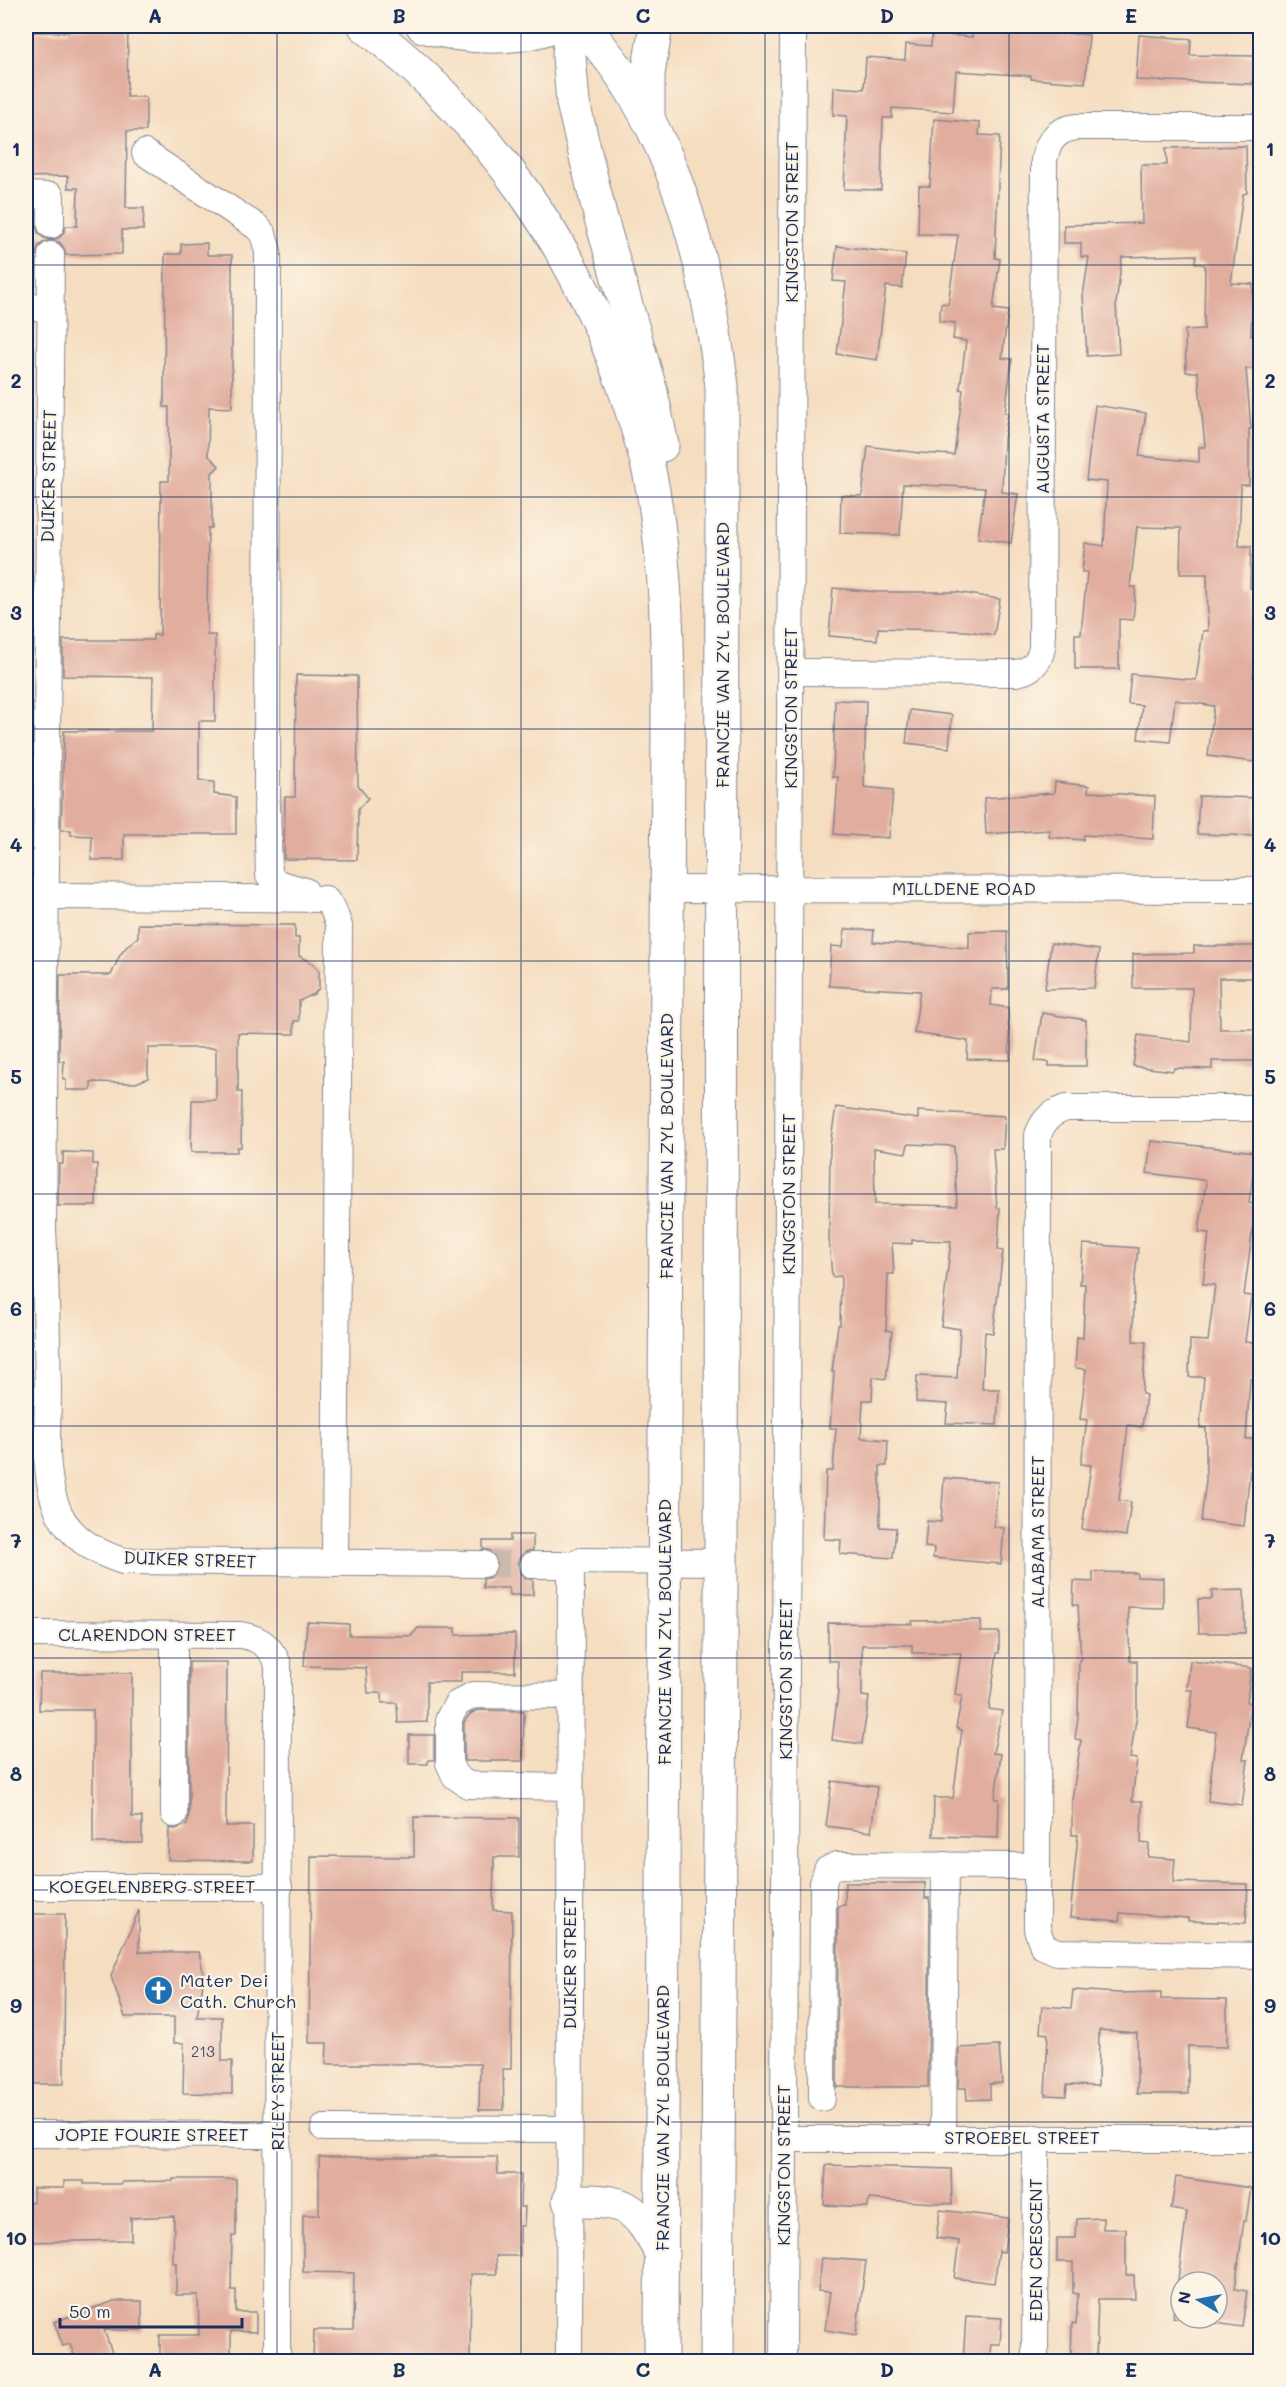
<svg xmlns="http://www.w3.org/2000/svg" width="1286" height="2387" viewBox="0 0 1286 2387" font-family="Mali,sans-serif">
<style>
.building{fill:#e1ad9f;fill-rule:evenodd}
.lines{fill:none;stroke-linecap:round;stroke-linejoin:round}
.minor-tunnel{stroke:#c9baac;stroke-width:26;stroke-dasharray:26 13;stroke-linecap:butt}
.minor-casing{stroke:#88868f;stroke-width:28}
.major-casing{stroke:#88868f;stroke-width:35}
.minor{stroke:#fff;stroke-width:26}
.major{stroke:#fff;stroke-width:33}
.grid{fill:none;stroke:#1b2f5e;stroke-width:1.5;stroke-opacity:0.55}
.labels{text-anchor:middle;stroke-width:4.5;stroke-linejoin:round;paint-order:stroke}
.number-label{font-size:15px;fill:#4c4e6e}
.street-label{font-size:18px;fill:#1b2f5e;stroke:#fcf5e5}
.poi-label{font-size:18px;fill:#1b2f5e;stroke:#fcf5e5;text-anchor:start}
.neatline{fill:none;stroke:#1b2f5e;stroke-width:2}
.grid-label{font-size:20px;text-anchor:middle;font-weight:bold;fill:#1b2f5e}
</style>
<rect width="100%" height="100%" fill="#fcf5e5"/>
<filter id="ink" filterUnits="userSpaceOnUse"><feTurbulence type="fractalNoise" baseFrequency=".0167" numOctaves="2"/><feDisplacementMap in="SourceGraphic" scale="12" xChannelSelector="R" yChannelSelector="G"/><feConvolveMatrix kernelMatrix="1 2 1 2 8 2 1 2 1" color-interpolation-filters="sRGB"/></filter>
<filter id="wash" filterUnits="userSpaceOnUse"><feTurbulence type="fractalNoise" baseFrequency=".008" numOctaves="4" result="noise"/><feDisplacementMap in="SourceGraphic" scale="24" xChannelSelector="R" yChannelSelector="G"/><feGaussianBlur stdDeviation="1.35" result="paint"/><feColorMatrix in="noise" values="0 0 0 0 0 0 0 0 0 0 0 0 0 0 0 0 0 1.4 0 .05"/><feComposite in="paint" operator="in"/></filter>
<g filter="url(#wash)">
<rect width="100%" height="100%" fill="#f5ddc0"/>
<g id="blocks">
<!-- building -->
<g class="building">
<path d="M972 26 1089 35 1085 83 1031 79V76L956 71 953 112 892 108V118H883L881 190 844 189 847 116 833 115 834 87 864 89 866 57 905 60 906 44 931 46 932 34 972 37Z"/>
<path d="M69 27H128L127 97H146V131H127L126 208H144L143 230H122V254L66 255 64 248 59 242 51 240 44 242 38 247 36 255H26V225H36L38 233 44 238 50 240 59 238 64 232 66 226H77L78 188H68V176L26 177V32H69Z"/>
<path d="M1139 35 1191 39 1190 55 1254 56 1253 84 1136 80Z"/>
<path d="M934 119 980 123 979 135 1000 136 995 258 1000 259 993 309 1008 311 1002 358 1012 359 1005 413H1008L1004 439 1002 492 1018 494 1011 543 978 538 985 488 903 484 900 535 840 533 841 495 862 496 868 446 919 453 954 455 963 390 960 389 966 341 953 339 955 323 939 321 941 303 948 304 958 235 918 234 919 186H930Z"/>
<path d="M1246 146 1247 193 1243 194 1231 283 1253 284 1251 336H1257L1258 369H1246L1251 429H1249V485H1241L1239 546H1251L1250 588 1255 587 1256 638H1259L1253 678 1259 679 1253 723 1258 724 1254 762 1208 756 1214 706 1175 700 1170 742 1138 739 1142 705 1128 704 1131 674 1196 680 1203 631H1208L1207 574H1180L1181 528 1137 527 1130 587H1136L1133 620 1119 619V669H1075V634H1081L1087 572H1082L1085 543 1104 546 1107 482 1086 480 1095 405 1146 413 1139 456 1199 462V447H1205L1198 372H1186L1185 330 1204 329 1205 265 1195 263 1196 255 1122 257 1116 304 1119 354 1087 356 1083 295 1089 257H1081V243H1064V225L1142 223 1141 165H1167L1166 148Z"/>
<path d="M207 243V255H232V408L209 407 208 455 219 466 212 473V528H208L207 635H215V721H199V781L214 782V794L236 797V834H124V860H91L92 836 71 835V830H61L64 731H152L153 677 63 676V640H153V635H160L161 481H169V407H164L165 254H181V244Z"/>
<path d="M837 246 906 254 902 288 886 286 877 360 837 354 846 282 833 281Z"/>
<path d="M833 588 877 592H956L1000 599 994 635 966 631 878 628 877 640 829 636Z"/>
<path d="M296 675 357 676 358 786 368 798 358 809 357 860 284 859 285 797H295Z"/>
<path d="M835 700 866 701 864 787 893 790 889 838 834 834 838 777H833Z"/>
<path d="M910 710 952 715 949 748 906 743Z"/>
<path d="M1055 782 1089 786 1088 792 1155 796 1153 839 1084 835 1083 840 1049 837 1050 830 986 834 984 798 1054 793Z"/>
<path d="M1199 796 1256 798 1254 836 1197 834Z"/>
<path d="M138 924 295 925V938H299V956L314 964 319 971V988L314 994 299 1001V1021H294V1034L238 1033V1092H242L241 1147H237V1152H191L192 1100H216V1048H148V1078L136 1083 91 1082V1090H66V1079H63L64 1061H59L60 975H111L120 955 128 945 138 937Z"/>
<path d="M845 929 874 930 873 942 969 948V932L1007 931 1008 989H992L991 1005 1008 1008 1010 1060 967 1059 968 1041 914 1033 920 991 829 986 831 946 843 947Z"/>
<path d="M1051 943 1099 950 1094 988 1045 989Z"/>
<path d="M1194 946H1259L1258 978H1219L1220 1029H1256V1061H1212V1069L1174 1068 1173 1071 1133 1066 1138 1035 1191 1042 1192 988H1133V954L1194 953Z"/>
<path d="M1042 1013 1086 1020V1066H1049V1062L1035 1061Z"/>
<path d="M836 1107 918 1119V1111L1005 1116 1003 1149H993L997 1208H1000L998 1250 1003 1251 993 1333 985 1332 982 1389H999L997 1425 946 1423 948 1404 916 1402 917 1376 957 1378 960 1329 941 1326 951 1241 912 1240V1244L892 1243 894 1274H888L886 1330 892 1331 886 1379 873 1377 872 1400H863L861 1438 888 1440 887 1466H880V1527L896 1528 893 1558 840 1554 841 1540 824 1539 826 1471H833L836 1428H830L834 1372H832L838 1325H840L841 1276 832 1277 829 1241 830 1145ZM908 1144 954 1146 957 1206 875 1204 874 1148 906 1153Z"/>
<path d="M1151 1141 1256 1152 1249 1203 1256 1204 1244 1295 1251 1296 1245 1342 1256 1343 1255 1379H1250L1246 1439H1253V1471H1250L1244 1526 1201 1521 1206 1480V1428H1200L1204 1377H1189L1190 1340 1208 1341 1215 1285 1203 1284 1209 1233 1199 1232 1206 1182 1202 1180 1147 1173Z"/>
<path d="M63 1152 93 1153V1164H97L96 1206H58L59 1164H63Z"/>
<path d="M1083 1244 1138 1248 1134 1287 1133 1341 1146 1342 1142 1394 1146 1395 1142 1427 1128 1425 1119 1500 1131 1502 1126 1536 1082 1529 1091 1465 1081 1464 1087 1420 1080 1419 1086 1369 1075 1368 1077 1337 1083 1338 1085 1284H1080Z"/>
<path d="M944 1478 998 1482 994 1527 1004 1528 1001 1564 933 1558 934 1548 925 1547 927 1521 941 1522Z"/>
<path d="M510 1535H533V1550L525 1552 520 1557 518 1564 520 1573 525 1578 533 1580V1595H510L509 1588H483V1579L491 1577 496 1572 498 1565 496 1556 490 1551 483 1549V1541H510Z"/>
<path d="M1093 1572 1137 1573V1577L1163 1578V1608L1128 1607 1130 1661H1137V1714L1130 1758 1137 1759 1132 1801H1142L1141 1843 1149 1844 1148 1857 1175 1859 1173 1882 1248 1884 1246 1923 1188 1921V1918L1120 1913 1119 1921 1070 1917 1078 1835H1072V1800L1081 1740 1075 1739 1078 1717 1079 1660H1081L1078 1605H1073L1074 1581 1093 1582Z"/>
<path d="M1244 1590 1245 1633H1199L1198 1599H1212V1591Z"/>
<path d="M981 1620V1632H999V1653H997L989 1709 1002 1711 993 1753 1001 1754 995 1799H999L998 1838 933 1836 934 1798H953L962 1730 956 1728 962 1696 955 1695 961 1653H912V1645H862V1696L869 1697 862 1744 832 1740 838 1692V1661H828V1623L912 1624V1621Z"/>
<path d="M307 1622 349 1624V1635L411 1636 418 1628H456V1635L515 1634V1672H461V1682H427V1722L398 1723 397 1703H382V1693H368L366 1668 304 1666Z"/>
<path d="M1190 1661 1251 1668 1247 1702 1251 1703 1243 1760H1248L1242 1805 1208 1801 1216 1732 1188 1728 1193 1690H1187Z"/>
<path d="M189 1662H227L226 1826H253V1861L168 1860 169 1828 175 1829 187 1825 189 1814Z"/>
<path d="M40 1673H132V1817H142V1843H93V1710H39Z"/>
<path d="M477 1710 524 1711 523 1761H464V1722L470 1714Z"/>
<path d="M409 1735H434V1760H428V1764H409Z"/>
<path d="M832 1781 877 1787 871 1832 826 1826Z"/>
<path d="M414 1817 519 1818V1857H494L493 1910 512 1911 511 2069H503L504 2110H479L480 2064H326L327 2043H309L311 1856 414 1857Z"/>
<path d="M845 1883H925V1898H929L930 1906 928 2087H837L838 1906 845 1905Z"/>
<path d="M139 1910V1952H199L204 1978 197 2017H222V2061H232V2094L183 2093 184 2043H174V2017H125L111 1976Z"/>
<path d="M31 1914H65L64 2084H30V2073H26V2006H31Z"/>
<path d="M1073 1990 1118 1993 1161 1992V1999L1227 2000V2047L1188 2046V2094H1137V2033L1099 2030 1098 2086 1067 2085 1066 2096 1045 2095 1048 2034 1040 2033 1042 2006 1071 2008Z"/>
<path d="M999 2046 1002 2083 990 2084V2099L967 2100 966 2088H958L959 2048Z"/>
<path d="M319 2157H497L498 2174H521L520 2207H525L524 2226H520V2256H496L497 2274H471L470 2361H313L314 2330H353L354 2273 303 2272V2215H319Z"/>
<path d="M826 2165 951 2169 952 2204 869 2199 868 2207 824 2205Z"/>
<path d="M1176 2177 1251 2188 1246 2220H1244L1235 2289 1247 2291 1242 2327 1173 2317 1187 2212 1171 2209ZM1181 2282H1217V2318H1181Z"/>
<path d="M173 2179H236V2236H232L231 2290H236V2312H256V2332L231 2331V2361H160V2335H199L198 2295H176V2263H173L174 2216 131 2218V2240L26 2242V2202H33V2188H64V2181H84V2184H122V2182L173 2181Z"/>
<path d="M940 2210 1008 2218 1004 2252 999 2251 994 2283 954 2278 959 2241 936 2238Z"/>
<path d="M1103 2218V2229H1126V2275H1134L1135 2299H1098L1096 2361H1071L1072 2323 1076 2324 1078 2294 1073 2293V2262H1057V2238H1076L1077 2219Z"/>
<path d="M821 2258 866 2261 856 2335 825 2330 830 2292 818 2291Z"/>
<path d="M114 2301H142V2330H104L115 2361H76L70 2344 63 2346 54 2322Z"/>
<path d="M966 2316 1002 2318 1000 2344H991L989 2361H963Z"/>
</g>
</g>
</g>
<g filter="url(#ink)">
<use href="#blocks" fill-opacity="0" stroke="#88868f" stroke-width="1.5"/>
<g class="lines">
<!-- minor-tunnel -->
<path class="minor-tunnel" d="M483 1564 533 1565"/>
<defs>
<g id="minor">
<path d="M145 153 257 227 263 234 268 251 267 797"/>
<path d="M26 195 51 196V225"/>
<path d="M51 255 43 1229C46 1283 47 1336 48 1390 48 1430 42 1476 59 1513 72 1539 97 1553 123 1561L483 1564"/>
<path d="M26 308 51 306"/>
<path d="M791 672 1016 673C1031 671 1040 662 1042 647L1044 160C1048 140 1057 129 1077 127H1260"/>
<path d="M267 805 269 875 277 883 305 891"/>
<path d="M667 889 1260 890"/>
<path d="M45 896 227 897"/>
<path d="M236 898 325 899 333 909 339 926 335 1563"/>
<path d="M1260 1108H1066C1050 1114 1044 1119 1038 1135L1037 1929 1043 1946 1057 1952 1260 1956"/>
<path d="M533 1565H571L581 1561 721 1562"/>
<path d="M26 1634 240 1635C260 1638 270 1646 278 1664L277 2362"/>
<path d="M570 1787 468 1785 455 1776 449 1763V1718L457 1704 473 1695 571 1696"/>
<path d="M174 1814V1635"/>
<path d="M26 1887H279"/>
<path d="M822 2098 823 1883 827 1870 837 1865 1037 1866"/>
<path d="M324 2128 569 2129"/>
<path d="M26 2134 278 2135"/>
<path d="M943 2138 945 1865"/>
<path d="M784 2139H1260"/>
<path d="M569 2362 571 1565"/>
<path d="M783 2362 793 26"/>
<path d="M1035 2362 1036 2138"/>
</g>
<g id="major">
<path d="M365 26C488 121 579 251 628 399 638 429 648 460 653 491 666 565 668 642 668 717L661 2362"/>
<path d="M423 26C463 38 513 41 553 26"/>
<path d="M571 26 569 56 573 103 600 215 651 392 662 445"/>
<path d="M582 26C674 122 705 257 722 386L721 1643 717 2362"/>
<path d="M648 115V74L656 26"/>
<path d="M569 2201C627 2200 634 2204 662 2254"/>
</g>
</defs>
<!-- minor casing -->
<use href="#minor" class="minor-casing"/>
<!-- major casing -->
<use href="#major" class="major-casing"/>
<!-- minor -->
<use href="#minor" class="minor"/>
<!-- major -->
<use href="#major" class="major"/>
</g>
</g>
<!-- grid -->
<path class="grid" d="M277 26V2362M521 26V2362M765 26V2362M1009 26V2362M26 265H1260M26 497H1260M26 729H1260M26 961H1260M26 1194H1260M26 1426H1260M26 1658H1260M26 1890H1260M26 2122H1260"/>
<!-- icons -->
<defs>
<symbol id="church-disc" viewBox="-11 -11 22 22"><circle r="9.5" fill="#1f6fb2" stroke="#fcf5e5"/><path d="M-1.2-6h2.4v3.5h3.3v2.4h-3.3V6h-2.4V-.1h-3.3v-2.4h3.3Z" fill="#fff"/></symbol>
</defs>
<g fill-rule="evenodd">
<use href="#church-disc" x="142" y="1974" width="33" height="33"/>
</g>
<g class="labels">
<!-- number labels -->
<g class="number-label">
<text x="203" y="2057">213</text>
</g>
<!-- street labels -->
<g class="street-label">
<text transform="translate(792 222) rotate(-90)" y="6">KINGSTON STREET</text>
<text transform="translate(1043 419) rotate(-90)" y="6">AUGUSTA STREET</text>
<text transform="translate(49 476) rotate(-89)" y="6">DUIKER STREET</text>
<text transform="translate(723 655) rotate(-90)" y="6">FRANCIE VAN ZYL BOULEVARD</text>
<text transform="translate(791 708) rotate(-90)" y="6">KINGSTON STREET</text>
<text x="964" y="895">MILLDENE ROAD</text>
<text transform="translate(667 1146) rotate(-90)" y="6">FRANCIE VAN ZYL BOULEVARD</text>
<text transform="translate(789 1194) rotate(-90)" y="6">KINGSTON STREET</text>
<text transform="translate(1038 1532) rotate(-90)" y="6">ALABAMA STREET</text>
<text transform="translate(190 1560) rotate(2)" y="6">DUIKER STREET</text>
<text transform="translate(665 1632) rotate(-90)" y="6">FRANCIE VAN ZYL BOULEVARD</text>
<text x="147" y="1641">CLARENDON STREET</text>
<text transform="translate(786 1679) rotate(-90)" y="6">KINGSTON STREET</text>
<text x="152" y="1893">KOEGELENBERG STREET</text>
<text transform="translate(570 1963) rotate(-90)" y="6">DUIKER STREET</text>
<text transform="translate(278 2091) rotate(-90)" y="6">RILEY STREET</text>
<text transform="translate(663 2118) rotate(-90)" y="6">FRANCIE VAN ZYL BOULEVARD</text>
<text x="152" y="2141">JOPIE FOURIE STREET</text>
<text x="1022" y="2144">STROEBEL STREET</text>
<text transform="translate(784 2165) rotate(-90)" y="6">KINGSTON STREET</text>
<text transform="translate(1036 2250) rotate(-90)" y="6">EDEN CRESCENT</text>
</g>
<!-- poi labels -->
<g class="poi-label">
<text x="180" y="1987">Mater Dei<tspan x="180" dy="21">Cath. Church</tspan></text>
</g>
</g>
<!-- margin -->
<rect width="1286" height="2387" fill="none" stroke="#fcf5e5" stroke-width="66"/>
<!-- north arrow -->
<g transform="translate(1199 2300) rotate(280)"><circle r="28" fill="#fcf5e5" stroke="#a2a6af" stroke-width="1.5"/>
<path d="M0-4.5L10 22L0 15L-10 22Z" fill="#1f6fb2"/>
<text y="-9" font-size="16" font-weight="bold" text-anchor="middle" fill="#1b2f5e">N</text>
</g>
<!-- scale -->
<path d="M60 2318v9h182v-9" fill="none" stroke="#1b2f5e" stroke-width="3"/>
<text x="69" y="2318" font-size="18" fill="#1b2f5e" stroke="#fcf5e5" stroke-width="4.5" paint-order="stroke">50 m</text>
<rect x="33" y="33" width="1220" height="2321" class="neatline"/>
<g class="grid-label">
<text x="155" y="23">A</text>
<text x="399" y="23">B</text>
<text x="643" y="23">C</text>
<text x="887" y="23">D</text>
<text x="1131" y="23">E</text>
<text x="16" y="156">1</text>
<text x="1270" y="156">1</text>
<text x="16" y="388">2</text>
<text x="1270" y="388">2</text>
<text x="16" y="620">3</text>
<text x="1270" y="620">3</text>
<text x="16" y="852">4</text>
<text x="1270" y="852">4</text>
<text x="16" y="1084">5</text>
<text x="1270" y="1084">5</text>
<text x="16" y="1316">6</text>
<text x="1270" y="1316">6</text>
<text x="16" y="1548">7</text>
<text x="1270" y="1548">7</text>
<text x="16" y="1781">8</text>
<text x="1270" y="1781">8</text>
<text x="16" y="2013">9</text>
<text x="1270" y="2013">9</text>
<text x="16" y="2245">10</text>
<text x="1270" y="2245">10</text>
<text x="155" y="2377">A</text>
<text x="399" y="2377">B</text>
<text x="643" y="2377">C</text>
<text x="887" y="2377">D</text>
<text x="1131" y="2377">E</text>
</g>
</svg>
